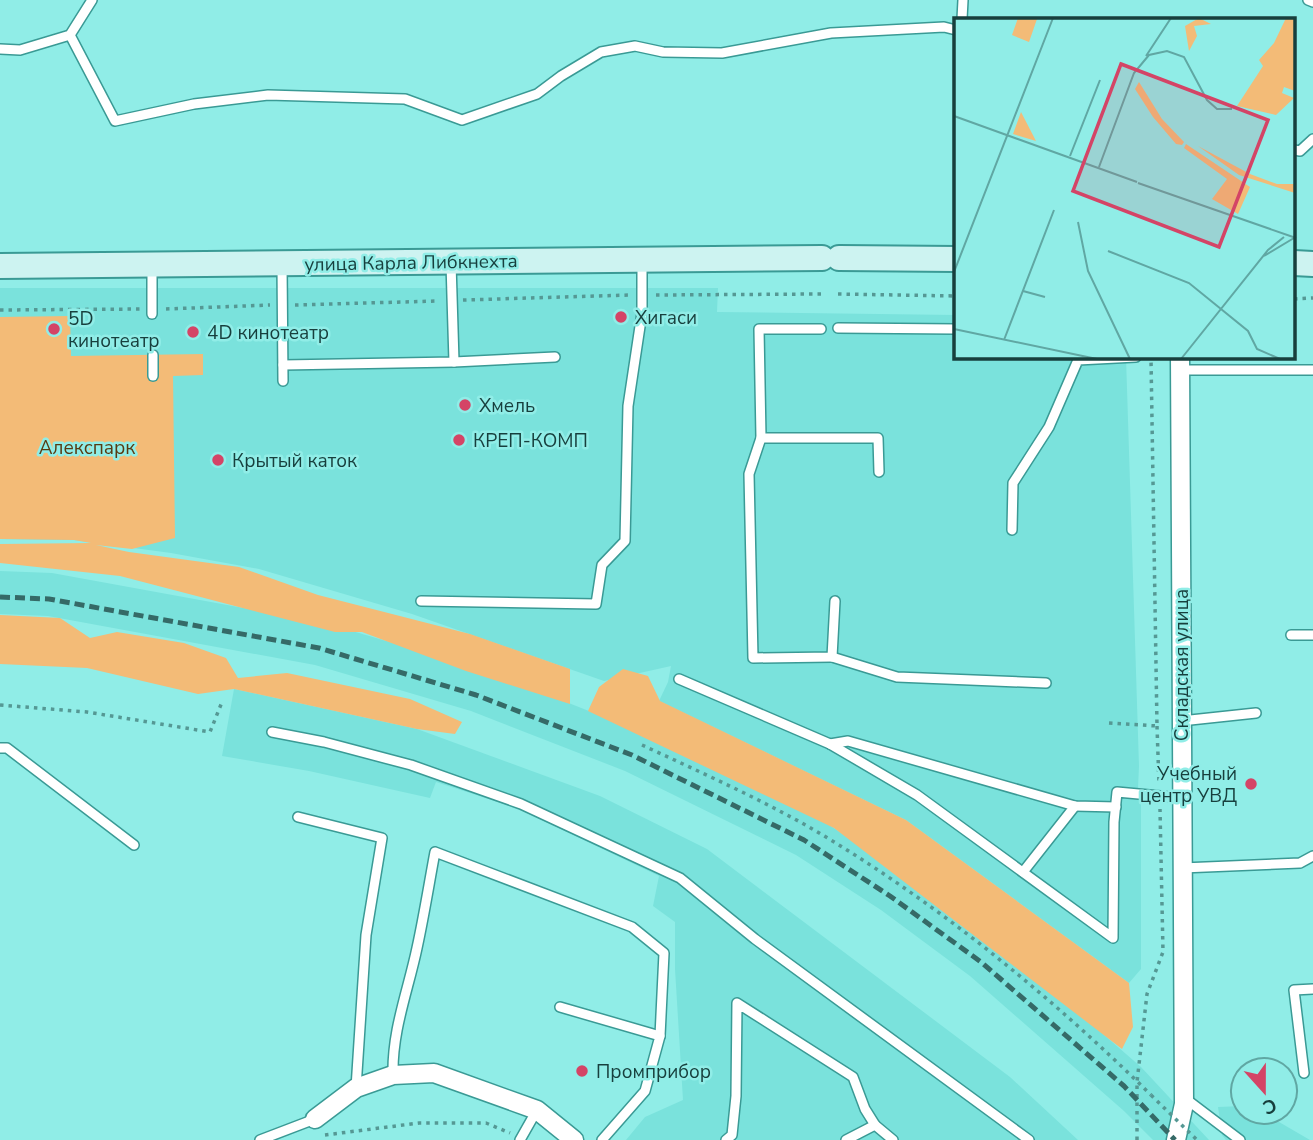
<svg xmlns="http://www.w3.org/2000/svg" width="1313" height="1140" viewBox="0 0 1313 1140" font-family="'Nunito Sans',sans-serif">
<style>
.built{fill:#7ae2dc}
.green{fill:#f3bb77}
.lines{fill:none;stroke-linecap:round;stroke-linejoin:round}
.lane-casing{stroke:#3a9a95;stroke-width:12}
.street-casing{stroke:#3a9a95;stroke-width:21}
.secondary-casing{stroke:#3a9a95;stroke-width:28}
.path{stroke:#559894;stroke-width:3.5;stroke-dasharray:3.5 5;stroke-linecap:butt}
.lane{stroke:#fff;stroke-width:9}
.street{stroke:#fff;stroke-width:18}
.secondary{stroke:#cdf3f1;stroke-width:24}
.rail{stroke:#356a67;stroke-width:5;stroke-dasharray:10 5;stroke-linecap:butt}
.path-bridge{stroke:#559894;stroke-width:3.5;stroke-dasharray:3.5 5;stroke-linecap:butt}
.poi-dot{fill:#d44466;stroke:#90ede7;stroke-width:2.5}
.labels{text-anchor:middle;stroke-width:5;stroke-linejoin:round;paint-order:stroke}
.street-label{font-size:19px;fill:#173f3d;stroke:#90ede7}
.poi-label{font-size:19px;fill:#173f3d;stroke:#90ede7;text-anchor:start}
.park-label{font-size:19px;fill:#583b13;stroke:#90ede7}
.inset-road{fill:none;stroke:#60a7a3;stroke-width:2}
.view{fill:#d44466;fill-opacity:0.15;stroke:#d44466;stroke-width:3.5}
.inset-edge{fill:none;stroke:#173f3d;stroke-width:3.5}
</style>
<rect width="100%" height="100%" fill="#90ede7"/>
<!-- built -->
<g class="built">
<path d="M0 288H718L717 312 956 315V357H1126L1139 766 1138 788 1141 803V969L1129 983 906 820 659 701 668 682 671 666 604 681 412 614 259 569 171 553 74 540 0 539Z"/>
<path d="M0 571 52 573 325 623 485 670 642 732 817 817 905 875 997 942 1141 1067 1209 1140H1153L1124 1111 970 976 881 910 796 855 625 771 471 711 315 665 48 616 0 614Z"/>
<path d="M234 689 417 729 600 796 707 849 1010 1077 1078 1140H626L645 1117 683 1100 675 969V922L653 906 659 876 519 809 436 782 430 798 309 771 222 756Z"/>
<path d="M1243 1106V1112H1262L1310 1140H1226L1222 1135 1218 1107Z"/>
</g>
<!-- green -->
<g class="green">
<path d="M70 316 71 356 203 354V375L173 376 175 538 132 549 96 545 129 552 239 567 318 595 470 634 570 669V704L466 671 362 632H335L120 576 0 563V544L91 543 74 540 0 539V317Z"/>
<path d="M0 615 60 618 90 638 117 632 184 643 226 658 238 678 287 673 410 699 462 722 455 734 417 729 234 689 198 694 87 668 0 664Z"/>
<path d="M623 669 648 676 660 701 906 820 1129 983 1133 1027 1122 1049 834 828 588 711 599 687Z"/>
</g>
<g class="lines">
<defs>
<g id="lane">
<path d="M1308 0 1313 2"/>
<path d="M962 19 963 0"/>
<path d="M70 35 115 121 194 104 268 95 405 99 462 120 537 94 561 76 601 52 635 46 663 52 722 53 831 33 944 27 956 30"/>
<path d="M0 49 20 50 70 35 92 0"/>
<path d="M1294 150 1300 151 1313 139"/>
<path d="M282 265 283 381"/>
<path d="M152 267V314"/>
<path d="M838 328 956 329"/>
<path d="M821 329H759L761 438H878L879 472"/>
<path d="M153 355V376"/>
<path d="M454 362 555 357"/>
<path d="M283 365 454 362 451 263"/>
<path d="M1180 370H1313"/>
<path d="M761 438 749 474 753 658 832 657 835 601"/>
<path d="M1012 530 1013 483 1049 427 1078 360 1136 357"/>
<path d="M421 601 596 604 602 565 625 541 628 406 642 313V262"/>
<path d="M1291 635H1313"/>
<path d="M832 657 897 677 1046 683"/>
<path d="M679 679 830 744 917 795 1113 938 1114 822 1117 792 1182 798"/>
<path d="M1181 721 1256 713"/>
<path d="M272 732 324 742 411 765 521 804 680 878 755 939 1029 1140"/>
<path d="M830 744 848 741 1075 806 1116 807"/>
<path d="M0 748H7L134 845"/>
<path d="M298 817 382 838 366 935 356 1088"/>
<path d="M1182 868 1300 863 1313 856"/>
<path d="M1023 872 1075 806"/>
<path d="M560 1007 660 1036 645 1091 602 1140"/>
<path d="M1304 1073 1294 990 1313 989"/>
<path d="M393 1075C392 1030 408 991 417 948 424 916 429 884 435 852L632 927 664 953 660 1036"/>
<path d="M1186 1099 1240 1140"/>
<path d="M260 1140 315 1119"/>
<path d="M520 1140 537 1110"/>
<path d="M726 1140 732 1135 736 1096 737 1003 853 1077 865 1109 875 1125"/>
<path d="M846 1140 875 1125 893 1140"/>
</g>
<g id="street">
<path d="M315 1119 356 1088 393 1075 434 1073 537 1110 574 1140"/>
<path d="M1176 1140 1184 1104 1180 357"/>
</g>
<g id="secondary">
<path d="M839 258 956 259"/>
<path d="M1294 263 1313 264"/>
<path d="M0 266 822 258"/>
</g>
</defs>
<!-- lane casing -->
<use href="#lane" class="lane-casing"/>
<!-- street casing -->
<use href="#street" class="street-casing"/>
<!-- secondary casing -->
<use href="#secondary" class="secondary-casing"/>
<!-- path -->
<g class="path">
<path d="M838 294 956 296"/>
<path d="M656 295 821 294"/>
<path d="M1294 299 1313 298"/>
<path d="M463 300 630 295"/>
<path d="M295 305 438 301"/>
<path d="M166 309 270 305"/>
<path d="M0 310 141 309"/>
<path d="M0 705 87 712 210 732 222 702"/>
<path d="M1109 723 1157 726 1151 359"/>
<path d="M1157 726 1159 784"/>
<path d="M642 745C698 771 756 797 809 827 931 898 1051 996 1151 1095"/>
<path d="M325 1135 419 1123H486L510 1133"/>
<path d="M1137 1140V1082L1147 994 1163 952 1160 809"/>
</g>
<!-- lane -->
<use href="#lane" class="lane"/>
<!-- street -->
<use href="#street" class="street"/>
<!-- secondary -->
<use href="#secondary" class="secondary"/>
<!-- rail -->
<path class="rail" d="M0 597 49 599 319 648 476 695 632 755 804 840 890 896 981 962 1124 1086 1175 1140"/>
<!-- path-bridge -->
<path class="path-bridge" d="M1151 1095 1197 1140"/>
</g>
<!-- markers -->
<g class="poi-dot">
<circle cx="621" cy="317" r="7"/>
<circle cx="54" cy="329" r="7"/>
<circle cx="193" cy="332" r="7"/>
<circle cx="465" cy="405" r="7"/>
<circle cx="459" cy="440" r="7"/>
<circle cx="218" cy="460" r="7"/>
<circle cx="1251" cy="784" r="7"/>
<circle cx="582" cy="1071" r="7"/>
</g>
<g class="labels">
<!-- street labels -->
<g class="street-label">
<text transform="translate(411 262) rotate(-1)" y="7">улица Карла Либкнехта</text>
<text transform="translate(1181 665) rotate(-90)" y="7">Складская улица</text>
</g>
<!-- poi labels -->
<g class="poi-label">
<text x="635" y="324">Хигаси</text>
<text x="68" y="325">5D<tspan x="68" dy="22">кинотеатр</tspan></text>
<text x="207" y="339">4D кинотеатр</text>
<text x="479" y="412">Хмель</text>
<text x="473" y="447">КРЕП-КОМП</text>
<text x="232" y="467">Крытый каток</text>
<text x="1237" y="780" text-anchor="end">Учебный<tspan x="1237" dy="22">центр УВД</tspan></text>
<text x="596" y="1078">Промприбор</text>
</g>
<!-- park labels -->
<g class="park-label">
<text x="87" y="454">Алекспарк</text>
</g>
</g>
<!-- overview -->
<g transform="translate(954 18)">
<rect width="341" height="341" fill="#90ede7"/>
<path d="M64 0 83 1 75 24 58 17ZM245 0 257 6 240 8 243 18 235 33 231 8ZM332 0H341V73L330 69 328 75 340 80 322 97 283 88 309 48 305 42 320 25ZM185 64 208 101 230 124 228 127 222 126 199 99 181 71ZM67 94 82 123 59 116ZM232 126 296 169 284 196 258 181 273 161 230 130ZM244 128 296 156 323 166H341V175L285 157Z" fill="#f3bb77"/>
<path class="inset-road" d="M192 38 217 0M0 98 183 164M116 138 146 62M145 149 180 55 195 37 213 33 230 39 253 82 263 91H278M184 165 342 220M124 204 134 253 176 341M154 233 235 265 294 313 303 331 326 341M310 238 340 220M0 254 99 0M69 273 91 279M0 311 143 341M50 322 100 192M227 341 314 232 330 219"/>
<path class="view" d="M167 46 314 102 265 229 119 173Z"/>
<rect width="341" height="341" class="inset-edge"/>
</g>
<!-- north arrow -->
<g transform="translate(1264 1091) rotate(159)"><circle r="33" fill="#90ede7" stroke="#60a7a3" stroke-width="2"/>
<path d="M0-5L12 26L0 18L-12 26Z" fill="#d44466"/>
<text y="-10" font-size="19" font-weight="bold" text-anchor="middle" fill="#173f3d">С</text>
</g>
</svg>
